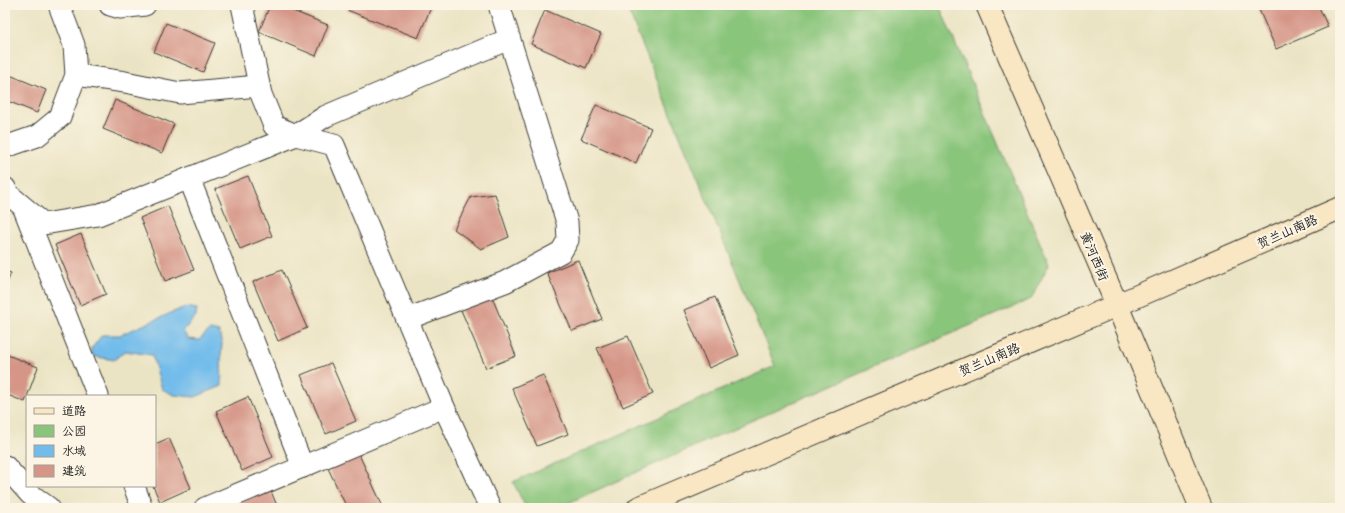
<svg xmlns="http://www.w3.org/2000/svg" width="1345" height="513" viewBox="0 0 1345 513" font-family="'Patrick Hand','LXGW WenKai TC',sans-serif">
<style>
.green{fill:#8ac57b;stroke:#53704c}
.water{fill:#72bceb;stroke:#476c84}
.building{fill:#d59688}
.lines{fill:none;stroke-linecap:round;stroke-linejoin:round}
.street-casing{stroke:#3b3a35;stroke-width:23}
.secondary-casing{stroke:#3b3a35;stroke-width:24}
.street{stroke:#fff;stroke-width:21}
.secondary{stroke:#f9e7c3;stroke-width:22}
.labels{text-anchor:middle;stroke-width:4;stroke-linejoin:round;paint-order:stroke}
.street-label{font-size:13px;fill:#1c1c1c;stroke:#fcf5e5}
</style>
<rect width="100%" height="100%" fill="#fcf5e5"/>
<filter id="ink" filterUnits="userSpaceOnUse"><feTurbulence type="fractalNoise" baseFrequency=".025" numOctaves="2"/><feDisplacementMap in="SourceGraphic" scale="8" xChannelSelector="R" yChannelSelector="G"/><feConvolveMatrix kernelMatrix="1 2 1 2 8 2 1 2 1" color-interpolation-filters="sRGB"/></filter>
<filter id="wash" filterUnits="userSpaceOnUse"><feTurbulence type="fractalNoise" baseFrequency=".012" numOctaves="4" result="noise"/><feDisplacementMap in="SourceGraphic" scale="16" xChannelSelector="R" yChannelSelector="G"/><feGaussianBlur stdDeviation="0.9" result="paint"/><feColorMatrix in="noise" values="0 0 0 0 0 0 0 0 0 0 0 0 0 0 0 0 0 1.4 0 .05"/><feComposite in="paint" operator="in"/></filter>
<g filter="url(#wash)">
<rect width="100%" height="100%" fill="#ebe4c4"/>
<!-- green -->
<path class="green" d="M626 5H939L1049 264 1031 299 773 411 557 508H526L513 482 775 366Z"/>
<!-- water -->
<path class="water" d="M185 307 197 309 196 316 183 331 188 339 199 340 210 330 219 332 222 344 221 355 222 386 195 397 174 395 162 389 152 355 125 351 114 360 92 356V348L102 335H120Z"/>
<g id="blocks">
<!-- building -->
<g class="building">
<path d="M270 5H278L328 25 316 56 259 32Z"/>
<path d="M349 5H432L418 38 347 10Z"/>
<path d="M1257 5H1318L1328 27 1276 49Z"/>
<path d="M545 10 601 34 586 68 531 44Z"/>
<path d="M166 23 215 43 203 72 154 52Z"/>
<path d="M5 73 46 90 37 113 5 100Z"/>
<path d="M115 100 174 124 162 153 103 129Z"/>
<path d="M596 105 651 128 636 163 581 139Z"/>
<path d="M248 176 272 236 240 249 215 189Z"/>
<path d="M495 194 509 237 481 249 454 229 471 197Z"/>
<path d="M168 206 194 270 165 281 140 218Z"/>
<path d="M81 234 106 294 80 305 55 245Z"/>
<path d="M578 260 602 319 572 331 547 273Z"/>
<path d="M282 270 307 328 278 341 253 282Z"/>
<path d="M5 271 11 273 5 288Z"/>
<path d="M492 297 516 356 486 368 461 310Z"/>
<path d="M715 297 739 355 709 368 684 310Z"/>
<path d="M628 336 653 394 623 407 597 348Z"/>
<path d="M5 354 38 367 25 402 5 394Z"/>
<path d="M331 363 356 421 326 434 301 375Z"/>
<path d="M543 375 568 434 537 446 512 388Z"/>
<path d="M248 397 273 457 242 471 216 411Z"/>
<path d="M169 438 191 488 160 502 153 486H155V444Z"/>
<path d="M357 450 383 507 381 508H347L326 464Z"/>
<path d="M270 489 278 508H242L239 502Z"/>
</g>
</g>
</g>
<g filter="url(#ink)">
<use href="#blocks" fill-opacity="0" stroke="#3b3a35" stroke-width="1"/>
<g class="lines">
<defs>
<g id="street">
<path d="M110 5 120 8 145 5"/>
<path d="M242 5 261 94 274 126 296 135 334 145 444 407 490 508"/>
<path d="M76 75 125 82 180 93 259 86"/>
<path d="M5 147 37 136 60 117 76 75 74 45 59 5"/>
<path d="M189 178 303 467"/>
<path d="M5 188 8 194 44 224 98 215 296 135 326 116 509 39"/>
<path d="M24 209 98 396"/>
<path d="M407 319 505 282 561 252 568 240 567 222 499 5"/>
<path d="M5 466 30 494 49 508"/>
<path d="M134 486 142 508"/>
<path d="M205 508 444 407"/>
</g>
<g id="secondary">
<path d="M987 5 1117 305 1201 508"/>
<path d="M638 508 1117 305 1340 208"/>
</g>
</defs>
<!-- street casing -->
<use href="#street" class="street-casing"/>
<!-- secondary casing -->
<use href="#secondary" class="secondary-casing"/>
<!-- street -->
<use href="#street" class="street"/>
<!-- secondary -->
<use href="#secondary" class="secondary"/>
</g>
</g>
<g class="labels">
<!-- street labels -->
<g class="street-label">
<text transform="translate(1287 231) rotate(-24)" y="5">贺兰山南路</text>
<text transform="translate(1095 256) rotate(67)" y="5">黄河西街</text>
<text transform="translate(989 359) rotate(-23)" y="5">贺兰山南路</text>
</g>
</g>
<!-- margin -->
<rect width="1345" height="513" fill="none" stroke="#fcf5e5" stroke-width="20"/>
<!-- legend -->
<rect x="26" y="395" width="130" height="92" fill="#fcf5e5" stroke="#a29e95"/>
<rect x="34" y="408" width="20" height="6" fill="#f9e7c3" stroke="#a29e95"/>
<text x="62" y="415" font-size="12" fill="#1c1c1c">道路</text>
<rect x="34" y="425" width="20" height="12" fill="#8ac57b" stroke="#a29e95"/>
<text x="62" y="435" font-size="12" fill="#1c1c1c">公园</text>
<rect x="34" y="445" width="20" height="12" fill="#72bceb" stroke="#a29e95"/>
<text x="62" y="455" font-size="12" fill="#1c1c1c">水域</text>
<rect x="34" y="465" width="20" height="12" fill="#d59688" stroke="#a29e95"/>
<text x="62" y="475" font-size="12" fill="#1c1c1c">建筑</text>
</svg>
